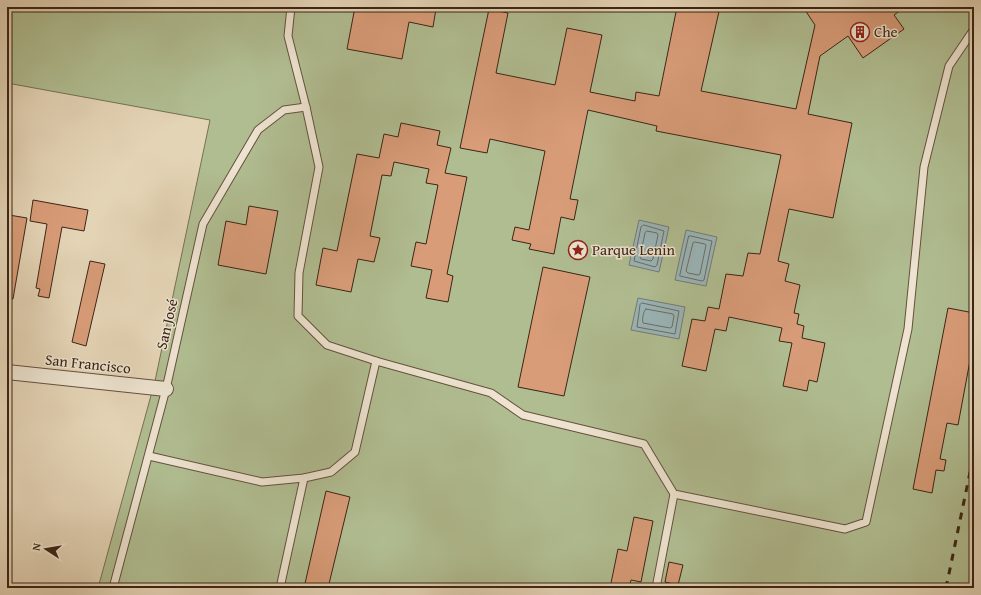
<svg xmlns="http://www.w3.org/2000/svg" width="981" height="595" viewBox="0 0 981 595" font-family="'Gentium Book Plus',serif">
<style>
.green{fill:#b0bd91;stroke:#767153}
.water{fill:#9ab5b8;stroke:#747b77}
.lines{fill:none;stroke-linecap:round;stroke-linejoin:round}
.shore{stroke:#6a6d66;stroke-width:1}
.building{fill:#d89c78;stroke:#3b2515}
.service-casing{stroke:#65513d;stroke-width:9}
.minor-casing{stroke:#65513d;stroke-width:16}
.service{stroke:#ede3d0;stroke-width:7}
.minor{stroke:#ede3d0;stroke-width:14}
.rail{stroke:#3b2515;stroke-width:3;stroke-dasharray:7 7;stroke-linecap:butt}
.labels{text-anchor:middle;stroke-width:3;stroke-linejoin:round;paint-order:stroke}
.poi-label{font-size:15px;fill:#3b2515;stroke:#ede3d0;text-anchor:start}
.street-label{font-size:15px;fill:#3b2515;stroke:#ede3d0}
</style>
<rect width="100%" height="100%" fill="#e4d4b6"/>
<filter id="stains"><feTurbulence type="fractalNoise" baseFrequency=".005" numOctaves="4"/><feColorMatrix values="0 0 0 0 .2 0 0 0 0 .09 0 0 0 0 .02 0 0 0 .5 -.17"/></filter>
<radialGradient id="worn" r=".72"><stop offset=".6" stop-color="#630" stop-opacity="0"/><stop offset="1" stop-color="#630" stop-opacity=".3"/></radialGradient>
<!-- green -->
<path class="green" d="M7 7H974V588H98L155 381 210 120 7 83Z"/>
<!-- water -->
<g class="water">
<path d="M639 220 669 227 659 272 629 265Z"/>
<path d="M686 230 717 237 706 286 675 280Z"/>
<path d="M638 298 685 307 679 339 631 330Z"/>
</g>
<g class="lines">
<!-- shore -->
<g class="shore">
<path d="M644 225 664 231 657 265 655 267 634 261 641 227Z"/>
<path d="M647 231 657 233 658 235 653 259 651 261 641 259 640 257 645 233Z"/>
<path d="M689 236H691L712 241 704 280 702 281 680 276Z"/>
<path d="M695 242 705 244 706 245 700 274 698 275 688 273 686 271 693 243Z"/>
<path d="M642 303 679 311 675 334 637 327 640 305Z"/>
<path d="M646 309 673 314 674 316 672 327 670 328 643 323C642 320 643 311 646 309Z"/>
</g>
</g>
<!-- building -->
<g class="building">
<path d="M355 7H426L436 9 433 27 409 22 402 59 347 49Z"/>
<path d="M677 7H720L701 91 796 109 815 25 803 7H905L894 15 904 29 863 58 848 36 820 56 808 114 852 123 833 218 789 209 778 261 789 264 785 281 800 285 794 313 799 314 797 324 804 326 802 338 825 343 817 382 809 380 807 391 783 386 792 343 779 341 782 328 729 317 726 331 715 329 706 371 682 366 692 319 705 321 708 307 719 309 726 274 743 276 748 253 760 254 781 155 656 131 657 126 588 110 570 199 578 200 574 220 561 217 554 254 529 249 531 244 512 240 515 227 529 230 545 151 490 139 487 153 460 148 489 9 508 13 496 73 555 85 567 28 602 35 590 92 635 101 636 92 659 96Z"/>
<path d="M401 123 440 131 437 145 451 148 445 173 467 177 447 274 453 276 448 302 426 298 432 270 411 266 416 242 426 244 438 185 426 183 429 169 394 162 391 176 382 175 370 236 380 238 374 262 358 259 351 292 316 285 323 248 337 251 357 154 379 158 384 134 398 137Z"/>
<path d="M33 200 88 210 84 231 62 227 49 298 38 296 40 289 36 288 47 224 30 221Z"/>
<path d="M249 206 278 211 266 274 218 265 226 221 246 225Z"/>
<path d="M9 215 27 218 13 299 7 298V227Z"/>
<path d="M90 261 105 264 86 346 72 342Z"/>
<path d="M543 267 590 277 564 396 518 387Z"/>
<path d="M948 308 974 313V339L958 425 947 423 940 459 946 460 944 471 936 470 932 493 913 489Z"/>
<path d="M326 491 350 497 328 588H304Z"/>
<path d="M634 517 653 521 641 582 631 580 629 588H610L618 549 627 551Z"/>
<path d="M669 562 683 565 678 585 665 582Z"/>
</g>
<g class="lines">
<defs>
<g id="service">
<path d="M291 7 288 36 306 107 319 167 299 273 298 316 327 345 376 361 491 393 523 415 644 444 674 494 845 529 866 522 908 329 924 167 949 66 974 29"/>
<path d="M149 456 262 482 304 478 331 472 355 452 376 361"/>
<path d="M113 588 166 389 203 224 258 130 284 110 306 107"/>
<path d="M280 588 304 478"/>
<path d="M656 588 674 494"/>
</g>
<path id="minor" d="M7 372 166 389"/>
</defs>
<!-- service casing -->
<use href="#service" class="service-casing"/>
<!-- minor casing -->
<use href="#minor" class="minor-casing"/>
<!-- service -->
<use href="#service" class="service"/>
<!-- minor -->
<use href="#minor" class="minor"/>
<!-- rail -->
<g class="rail">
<path d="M946 588 974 453"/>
<path d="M969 588 974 574"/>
</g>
</g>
<!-- icons -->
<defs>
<symbol id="building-ring" viewBox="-11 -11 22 22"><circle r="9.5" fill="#ede3d0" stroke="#8f2418" stroke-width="1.5"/><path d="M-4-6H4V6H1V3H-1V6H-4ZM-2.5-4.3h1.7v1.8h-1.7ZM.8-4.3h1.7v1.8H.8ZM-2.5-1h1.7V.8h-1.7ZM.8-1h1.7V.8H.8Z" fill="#8f2418"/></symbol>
<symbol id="sight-ring" viewBox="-11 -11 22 22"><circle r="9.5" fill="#ede3d0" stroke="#8f2418" stroke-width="1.5"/><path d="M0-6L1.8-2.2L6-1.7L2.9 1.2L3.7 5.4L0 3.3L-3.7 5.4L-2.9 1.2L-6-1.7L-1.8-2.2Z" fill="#8f2418"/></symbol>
</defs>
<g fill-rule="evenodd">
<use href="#building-ring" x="849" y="21" width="22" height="22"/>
<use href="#sight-ring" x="567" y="239" width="22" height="22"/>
</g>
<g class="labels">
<!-- poi labels -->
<g class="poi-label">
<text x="874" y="37">Che</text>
<text x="592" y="255">Parque Lenin</text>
</g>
<!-- street labels -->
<g class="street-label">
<text transform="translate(167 324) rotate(-77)" y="5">San José</text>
<text transform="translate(88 364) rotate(6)" y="5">San Francisco</text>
</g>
</g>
<!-- margin -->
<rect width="981" height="595" fill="none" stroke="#e4d4b6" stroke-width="24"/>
<rect x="8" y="8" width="965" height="579" fill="none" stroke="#3b2515" stroke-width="2"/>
<rect x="12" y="12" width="957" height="571" fill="none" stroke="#3b2515"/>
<!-- north arrow -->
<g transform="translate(46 549) rotate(282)" stroke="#ede3d0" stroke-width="3" paint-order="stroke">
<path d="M0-3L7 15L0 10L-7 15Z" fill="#3b2515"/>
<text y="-6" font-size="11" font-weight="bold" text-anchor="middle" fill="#3b2515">N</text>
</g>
<rect width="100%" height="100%" filter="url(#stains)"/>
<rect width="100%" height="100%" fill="url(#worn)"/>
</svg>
